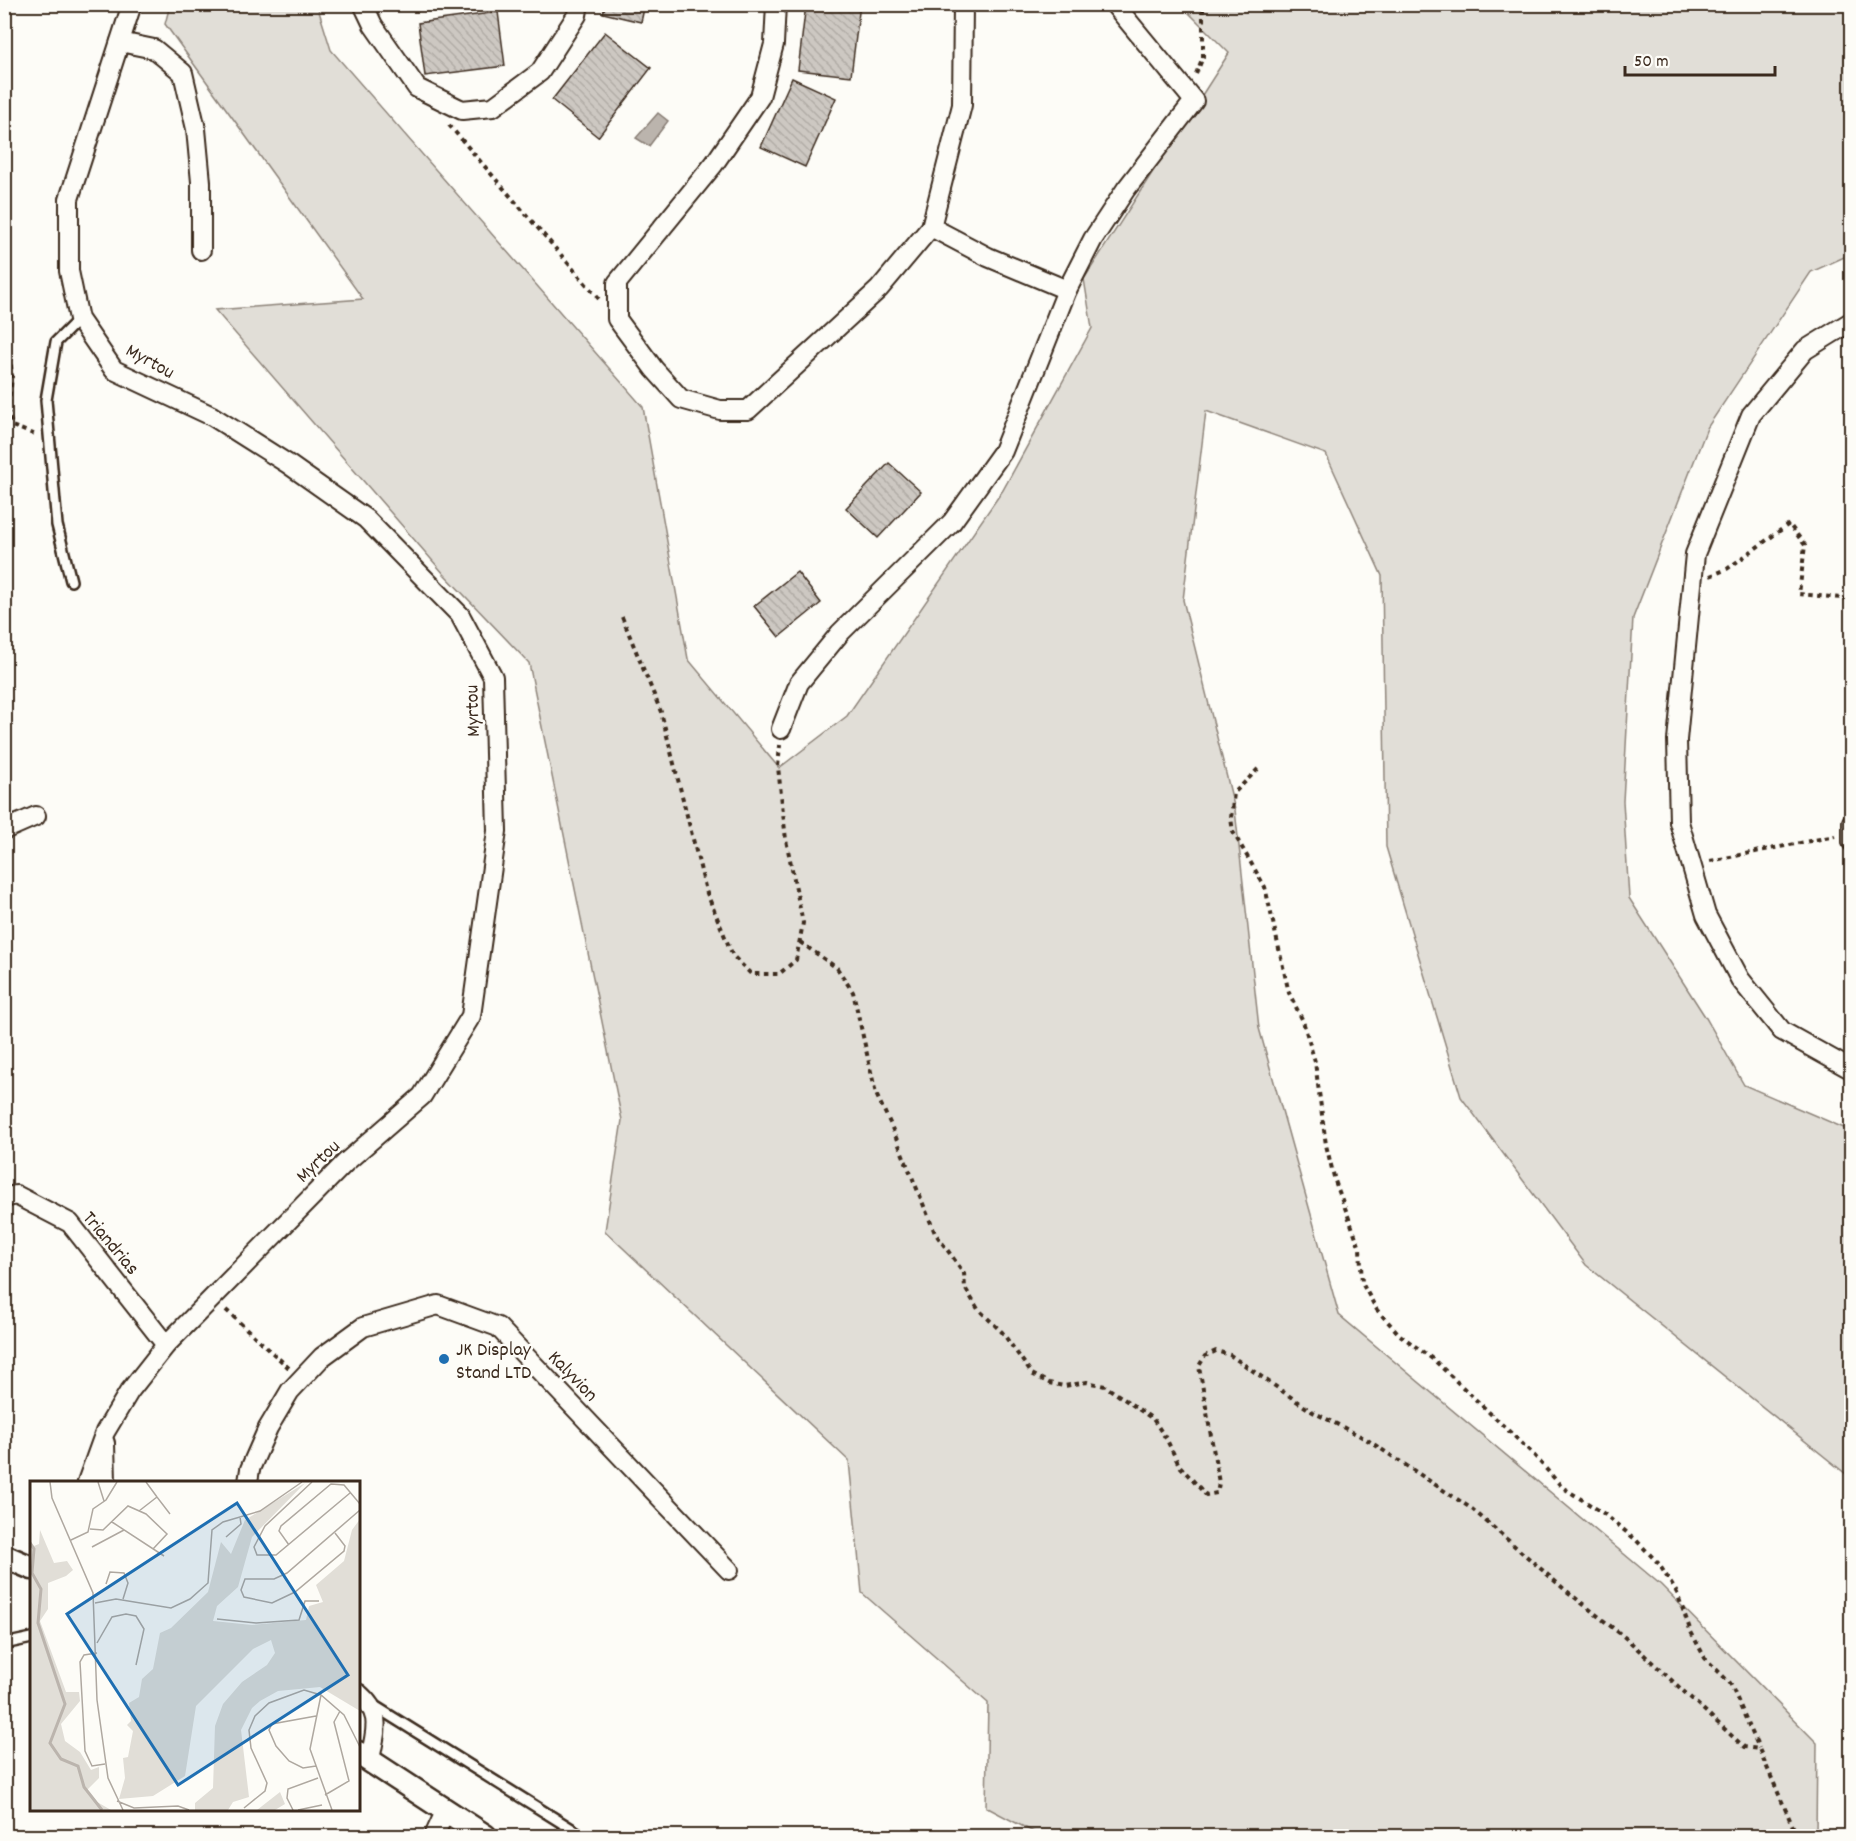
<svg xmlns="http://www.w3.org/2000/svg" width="1856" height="1841" viewBox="0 0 1856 1841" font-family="Dekko,sans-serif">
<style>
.green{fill:#e1ded7;stroke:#8e847a;stroke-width:1.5}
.water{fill:#bbb4ad;stroke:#887d74;stroke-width:1.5}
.building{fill:url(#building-back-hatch);stroke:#3b2a1e;stroke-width:1.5}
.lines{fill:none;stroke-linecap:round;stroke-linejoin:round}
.service-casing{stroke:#3b2a1e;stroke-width:14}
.minor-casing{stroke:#3b2a1e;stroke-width:22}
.tertiary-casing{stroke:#3b2a1e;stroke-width:27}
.path{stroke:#3b2a1e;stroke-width:4;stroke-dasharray:4.5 4.5;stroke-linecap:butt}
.service{stroke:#fdfcf7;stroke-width:9}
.minor{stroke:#fdfcf7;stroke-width:18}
.tertiary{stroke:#fdfcf7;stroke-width:22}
.poi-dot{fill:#1f6fb2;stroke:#fdfcf7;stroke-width:2}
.labels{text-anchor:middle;stroke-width:5;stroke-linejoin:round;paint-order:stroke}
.street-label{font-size:20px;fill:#3b2a1e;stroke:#fdfcf7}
.poi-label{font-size:20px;fill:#3b2a1e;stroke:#fdfcf7;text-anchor:start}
.inset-river{fill:none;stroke:#bbb4ad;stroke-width:3}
.inset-road{fill:none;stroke:#afa8a0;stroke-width:1.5}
.view{fill:#1f6fb2;fill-opacity:0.15;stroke:#1f6fb2;stroke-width:3}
.inset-edge{fill:none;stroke:#3b2a1e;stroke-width:3}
</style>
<defs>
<pattern id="building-back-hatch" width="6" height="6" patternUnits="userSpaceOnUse" patternTransform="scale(1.5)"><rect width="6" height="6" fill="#cdc8c2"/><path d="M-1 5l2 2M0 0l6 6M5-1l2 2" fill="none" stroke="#b1aca6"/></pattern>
</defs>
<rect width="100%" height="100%" fill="#fdfcf7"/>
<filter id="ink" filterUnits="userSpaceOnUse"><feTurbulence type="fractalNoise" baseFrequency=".0167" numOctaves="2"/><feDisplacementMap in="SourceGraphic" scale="12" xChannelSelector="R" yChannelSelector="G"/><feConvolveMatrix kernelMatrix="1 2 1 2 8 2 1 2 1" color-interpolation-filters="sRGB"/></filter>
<g filter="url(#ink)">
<!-- green -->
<path class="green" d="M170 5H317L331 50 643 407 688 659 779 768 847 716 1003 490 1092 328 1084 279 1229 53 1181 5H1851V254L1811 272 1707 428 1633 618 1623 801 1629 898 1706 1018 1744 1085 1851 1131V1478L1586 1265 1461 1097 1386 847 1382 576 1326 454 1206 411 1183 600 1235 810 1259 1028 1339 1315 1661 1585 1817 1743 1816 1836H1041L986 1807 988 1703 862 1593 849 1461 605 1231 622 1120 529 663 444 574 215 310 363 299 165 24Z"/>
<!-- water -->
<path class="water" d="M658 113 668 121 649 146 636 138Z"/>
<!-- building -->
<g class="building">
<path d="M606 4H645L641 22 603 13Z"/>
<path d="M806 4H860L851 76 798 70Z"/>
<path d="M498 12 505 66 425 76 418 23Z"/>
<path d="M605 32 651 68 598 137 552 100Z"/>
<path d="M792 78 836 98 805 167 761 147Z"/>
<path d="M889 463 921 492 878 538 846 508Z"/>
<path d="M797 572 821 603 779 637 754 606Z"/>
</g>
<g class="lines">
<defs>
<g id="service">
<path d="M71 581 57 525 46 400 56 342 79 319"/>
<path d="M4 1644 32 1638"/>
<path d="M373 1705 583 1836"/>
</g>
<g id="minor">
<path d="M363 4 373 25 417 88 462 110 493 107 540 72 577 15 579 4"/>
<path d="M776 4 774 44 760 97 714 164 617 283V319L654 369 681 399 720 410H748L879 289 931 227 962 105 963 4"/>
<path d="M120 42 154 49 183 73 196 129 201 182V250"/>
<path d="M931 227 988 257 1067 290"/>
<path d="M1852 321 1805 350 1751 415 1695 554 1677 740 1679 822 1706 915 1740 979 1782 1031 1852 1070"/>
<path d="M781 729 799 683 840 633 952 522 1003 451 1067 290 1093 239 1126 189 1194 101 1114 4"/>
<path d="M1852 822V842"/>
<path d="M4 830 36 816"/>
<path d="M4 1198 16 1195 70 1223 166 1345"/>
<path d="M105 1443 106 1482"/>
<path d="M87 1482 105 1432 129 1392 166 1345 345 1163 422 1096 471 1016 497 831 493 677 460 615 366 519 288 464 212 416 114 370 79 319 69 271V199L132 4"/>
<path d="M248 1482 250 1469 268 1428 290 1391 322 1357 363 1327 438 1305 498 1327 729 1570"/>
<path d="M358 1693C384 1715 375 1730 370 1760"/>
<path d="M434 1836 446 1810"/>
</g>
<g id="tertiary">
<path d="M4 1556 32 1568"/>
<path d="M358 1753 485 1836"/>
</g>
</defs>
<!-- service casing -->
<use href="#service" class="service-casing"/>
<!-- minor casing -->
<use href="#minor" class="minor-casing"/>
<!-- tertiary casing -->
<use href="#tertiary" class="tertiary-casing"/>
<!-- path -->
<g class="path">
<path d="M1196 74 1203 57V4"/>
<path d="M449 125 599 299"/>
<path d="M4 302 12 376 8 411 12 426 36 435"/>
<path d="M1710 576 1727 569 1789 524 1805 545 1799 594 1852 599"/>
<path d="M622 617 661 712 706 891 733 956 751 974H779L796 960 803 923 786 840 778 767 780 745"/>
<path d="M1258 769 1234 793 1231 818 1233 832 1265 887 1289 993 1303 1021 1315 1062 1326 1145 1335 1181 1360 1248 1362 1283 1377 1310 1400 1335 1434 1360 1532 1453 1562 1487 1603 1513 1635 1539 1659 1564 1677 1593 1691 1632 1705 1658 1730 1683 1759 1748"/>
<path d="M1710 861 1835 836"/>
<path d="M800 942 837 968 853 992 876 1094 890 1123 935 1233 964 1273 965 1288 978 1309 1002 1332 1032 1374 1049 1383 1064 1386 1087 1382 1105 1386 1153 1419 1167 1440 1179 1465 1206 1495 1217 1493 1219 1483 1199 1366 1205 1356 1216 1351 1230 1355 1311 1411 1366 1439 1472 1509 1563 1588 1628 1640 1744 1747 1759 1749 1797 1836"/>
<path d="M226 1310 289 1368"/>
</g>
<!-- service -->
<use href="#service" class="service"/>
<!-- minor -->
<use href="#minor" class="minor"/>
<!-- tertiary -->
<use href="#tertiary" class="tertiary"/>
</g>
</g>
<!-- markers -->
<circle class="poi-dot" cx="444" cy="1359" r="6"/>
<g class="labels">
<!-- street labels -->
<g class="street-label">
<text transform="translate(151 360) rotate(29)" y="7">Myrtou</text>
<text transform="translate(471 711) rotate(-92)" y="7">Myrtou</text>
<text transform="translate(317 1160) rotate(-44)" y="7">Myrtou</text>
<text transform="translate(112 1242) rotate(50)" y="7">Triandrias</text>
<text transform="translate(574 1375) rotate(46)" y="7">Kalyvion</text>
</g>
<!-- poi labels -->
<g class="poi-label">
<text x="456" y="1355">JK Display<tspan x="456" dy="23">Stand LTD</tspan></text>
</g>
</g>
<!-- overview -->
<g transform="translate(30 1481)">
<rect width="330" height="330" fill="#fdfcf7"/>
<path d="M275 2 222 56 208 106 187 125 183 140 222 144 276 139 279 125 293 121 286 104 314 80 322 49 330 38V230L290 206 248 210 230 220 222 227 211 249 219 316 203 321 198 329H165V322L183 307 185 245 193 223 212 201 237 184 245 172 241 159 223 168 166 225 155 295 123 315 89 318 95 297 93 277 98 276 103 250 97 244 101 240 99 222 109 216 112 198 123 188 130 152 141 147 178 111 191 61 201 73 215 39ZM10 49 24 82 37 80 43 89 36 95 18 102V128L10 140 36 211H49L50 220 31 243 35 260 50 271 61 289 69 286V297L56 310 62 318 81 329H0V59L4 65 9 63ZM250 311 255 323 245 329H227Z" fill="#e1ded7"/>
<path class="inset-river" d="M0 62 4 68 2 92 11 108 8 142 35 223 20 262 31 278 48 285 54 306 72 329"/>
<path class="inset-road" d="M20 1 22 17 63 112 67 219 78 297 93 329M68 1 74 20M116 1 127 16M282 1 235 45 224 66 227 74H246L320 12M109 30 127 16 140 33M82 41 134 75M60 48 73 49 98 25 116 33 137 53 123 68M305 52 315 65 314 70 265 111 242 122 214 116 211 109 215 98H244L257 92 330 29M196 56 211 43 210 36M41 59 58 51 63 28 76 19 87 1M259 64 249 50 251 45 301 3 314 4 330 23M62 66 94 49M76 103 80 91 94 92 98 102 93 118M65 122 86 118 141 127 160 118 178 102 182 49 193 41 230 30 272 1M187 138 226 142 269 139 275 120H289M67 162 82 136 96 133 106 135 114 148 106 184M67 172 54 174 50 181 55 270 62 285 75 283M291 214 280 268 302 329M286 285 273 287 259 280 246 265 239 249 242 243 286 235M295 314 319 300 304 241 310 230M87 320 104 327 148 325 159 329M214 327 235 310 237 302 221 267 219 249 225 235 239 222 274 209 291 214 314 234 330 266M263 329 257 317 258 308 288 297M268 329 292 324"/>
<path class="view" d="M207 22 318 194 148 304 37 133Z"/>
<rect width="330" height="330" class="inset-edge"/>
</g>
<!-- margin -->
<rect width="1856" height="1841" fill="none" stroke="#fdfcf7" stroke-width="24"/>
<rect x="12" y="12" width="1832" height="1817" fill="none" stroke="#3b2a1e" stroke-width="2" filter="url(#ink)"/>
<!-- scale -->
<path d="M1625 66v9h150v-9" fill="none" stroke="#3b2a1e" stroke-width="3"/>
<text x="1634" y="66" font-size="18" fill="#3b2a1e" stroke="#fdfcf7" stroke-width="4.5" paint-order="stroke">50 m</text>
</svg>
